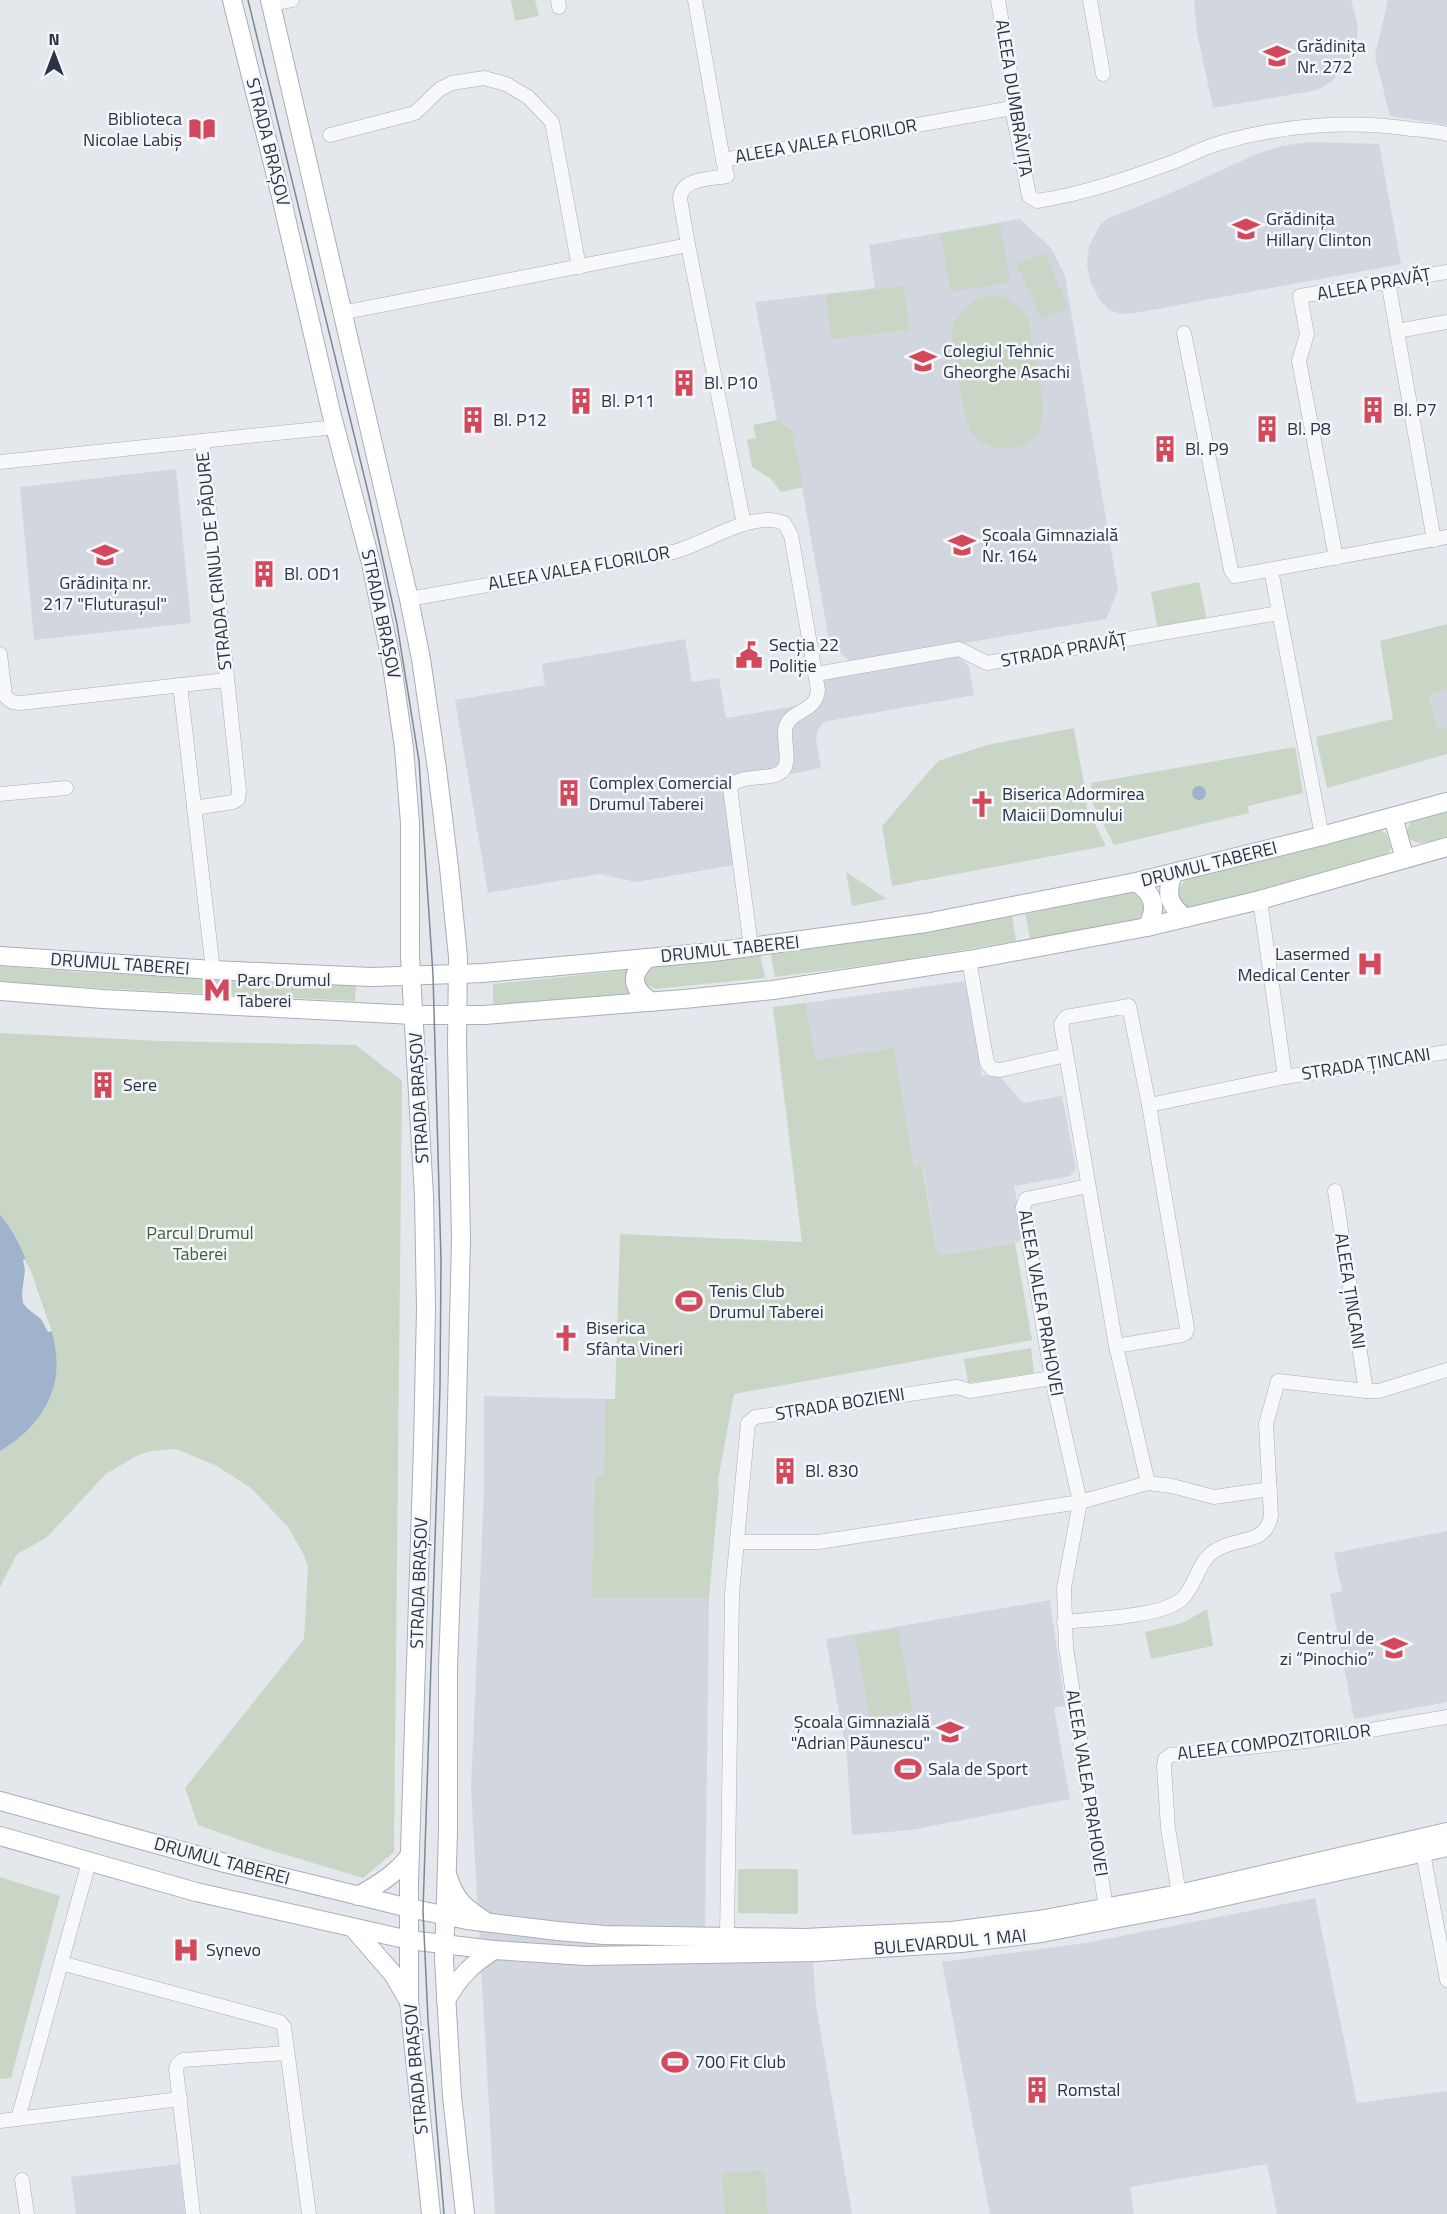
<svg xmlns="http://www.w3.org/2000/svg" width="1447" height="2214" viewBox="0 0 1447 2214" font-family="'Titillium Web',sans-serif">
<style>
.built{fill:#d2d6de}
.green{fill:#c9d6c5}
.water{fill:#9fb4cc}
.pier{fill:#e4e7ec}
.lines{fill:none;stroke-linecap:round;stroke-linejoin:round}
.minor-casing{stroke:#a9aeb7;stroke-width:15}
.secondary-casing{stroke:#a9aeb7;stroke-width:20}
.minor{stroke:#f7f8fa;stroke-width:14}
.secondary{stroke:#fff;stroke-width:18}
.tram{stroke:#7d8696;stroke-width:1.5}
.labels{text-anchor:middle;stroke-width:5;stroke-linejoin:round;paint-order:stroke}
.poi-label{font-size:18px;fill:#2b3445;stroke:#f4f6f9;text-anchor:start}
.street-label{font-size:18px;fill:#2b3445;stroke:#f4f6f9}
.park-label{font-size:18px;fill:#3f6138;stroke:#f4f6f9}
</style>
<rect width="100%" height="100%" fill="#e4e7ec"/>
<!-- built -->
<g class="built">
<path d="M1194 0H1351L1358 26 1356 47 1347 65 1331 82 1317 90 1213 108 1197 33Z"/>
<path d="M1388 0H1447V125L1390 116 1375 56Z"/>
<path d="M1309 142 1379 144 1401 264 1135 313 1121 314 1109 310 1099 299 1090 281 1087 264 1089 246 1100 225 1109 218 1164 196 1259 153 1281 146Z"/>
<path d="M1020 219 1052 249 1065 276 1118 590 1106 619 852 662 830 646 792 430 777 420 755 302 875 288 869 245Z"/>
<path d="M176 469 191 623 34 640 20 487Z"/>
<path d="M685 639 692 682 719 678 726 718 807 704 812 696 810 681 957 656 969 666 974 695 828 721 822 724 817 732 816 740 821 768 740 784 735 787 746 863 636 882 599 874 488 893 455 700 545 685 542 664Z"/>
<path d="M1447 689V727L1438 729 1428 694Z"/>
<path d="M965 981 982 1076 997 1073 1023 1103 1062 1096 1076 1168 1070 1176 1014 1186 1023 1233 1019 1242 943 1255 936 1251 923 1166 914 1167 894 1049 814 1060 806 1003Z"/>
<path d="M484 1396 605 1399 604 1476H595L591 1598H709L705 1928 811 1929 816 2006 852 2214H495L471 1789 484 1491Z"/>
<path d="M1447 1531V1702L1354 1719 1330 1594 1342 1591 1334 1553Z"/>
<path d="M1050 1600 1065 1706 1054 1708 1070 1799 911 1830 852 1835 847 1757 826 1639Z"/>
<path d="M1315 1898 1357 2103 1447 2091V2214H1277L1267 2164 1130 2187 1134 2214H990L942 1962 1086 1943Z"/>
<path d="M179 2164 185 2214H76L71 2177Z"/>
</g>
<!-- green -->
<g class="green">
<path d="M511 0H535L539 16 515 21Z"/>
<path d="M1000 224 1010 282 951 292 940 234Z"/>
<path d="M1045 253 1068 308 1041 319 1017 264Z"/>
<path d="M904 286 909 330 831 339 826 295Z"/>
<path d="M987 296C1006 297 1018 301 1028 318 1031 335 1034 351 1037 368 1042 396 1055 442 1013 448 1000 451 984 446 975 436 972 432 968 425 967 420 963 406 950 339 953 329 959 310 969 302 987 296Z"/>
<path d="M777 420 792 430 803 487 781 492 771 479 752 467 747 440 756 438 753 425Z"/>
<path d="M1199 582 1207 621 1158 630 1151 592Z"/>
<path d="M1447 624V689L1428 695 1438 729 1447 727V754L1327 788 1316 737 1393 719 1380 641Z"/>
<path d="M1074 728 1084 784 1087 808 1106 846 892 886 882 826 938 761 987 745Z"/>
<path d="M1295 747 1303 793 1248 806 1249 813 1114 845 1093 804 1091 783Z"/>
<path d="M1447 810V837C1431 841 1418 849 1406 835L1408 827 1412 820Z"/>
<path d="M1380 830 1386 833 1391 847 1388 854 1381 858 1192 909 1181 905 1177 891 1185 880Z"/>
<path d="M846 872 887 899 852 906Z"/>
<path d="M1132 892 1143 897C1145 909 1147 914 1135 921L1031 942 1025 914Z"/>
<path d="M1012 914 1016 941 904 960 775 977 770 951Z"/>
<path d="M760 952 765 978 655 989 643 983 644 970 650 964Z"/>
<path d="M0 966 79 972 356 985 355 1001 0 983Z"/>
<path d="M630 970 634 997 493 1004V984Z"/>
<path d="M806 1003 815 1060 894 1048 914 1167 922 1165 936 1251 943 1255 1015 1243 1032 1340 734 1394 718 1480 719 1489 709 1598H591L595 1476H604L605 1399H615L620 1234 802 1242 773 1007Z"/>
<path d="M0 1033 161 1041 356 1045 402 1081 394 1852 363 1878 263 1848 198 1825 185 1788 304 1639 308 1567 304 1555 288 1527 251 1488 215 1465 176 1449 150 1451 138 1455 106 1474 46 1538 17 1554 0 1587Z"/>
<path d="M1031 1348 1034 1373 968 1383 964 1359Z"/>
<path d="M1207 1609 1213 1646 1151 1659 1145 1632 1182 1623Z"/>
<path d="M898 1629 913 1711 870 1719 855 1636Z"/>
<path d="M738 1869H798V1914L738 1913Z"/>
<path d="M0 1877 60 1896 11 2078 0 2079Z"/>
<path d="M764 2170 768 2214H725L722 2173Z"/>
</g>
<!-- water -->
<g class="water">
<circle cx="1199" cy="793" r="7"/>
<path d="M0 1215C18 1235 27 1263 37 1288 44 1309 54 1331 56 1354 61 1396 35 1431 0 1451Z"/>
</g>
<!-- pier -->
<path class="pier" d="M25 1259 31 1271 52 1331 48 1332 41 1319 28 1309 23 1303 22 1293 25 1270 23 1260Z"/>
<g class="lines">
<defs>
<g id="minor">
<path d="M558 0 559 7"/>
<path d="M695 0 723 160"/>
<path d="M998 0 1013 88 1012 108 1029 196 1037 201C1084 194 1129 178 1173 162 1189 156 1204 147 1220 143 1281 125 1348 120 1411 129 1423 130 1436 131 1447 134"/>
<path d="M1090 0 1103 74"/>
<path d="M270 4 292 0"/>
<path d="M330 135 415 113 440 89 452 83 484 78 506 84 528 97 552 122 579 267"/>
<path d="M1388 281 1434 540"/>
<path d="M341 313 688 245"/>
<path d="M1397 331 1447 322"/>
<path d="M1184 333 1231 570 1235 576 1447 537"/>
<path d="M0 462 336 427"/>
<path d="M744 524 688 245 680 199C681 178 710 179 727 176L723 160 1012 108"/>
<path d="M1336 558 1299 361 1307 334 1300 296 1447 272"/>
<path d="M1271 570 1322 836"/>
<path d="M409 599 673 552C706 544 750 510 784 523L791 535 818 690C816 713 792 709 786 726 781 739 795 766 778 774 764 780 738 774 730 788L751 947"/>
<path d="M0 654 5 696 12 702 21 703 226 680"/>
<path d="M816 674 959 649 987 663 1279 613"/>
<path d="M180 685 213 970"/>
<path d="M0 794 66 788"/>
<path d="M194 808 233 802 238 799 239 791 202 441"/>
<path d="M1260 900 1285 1077"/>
<path d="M969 960 987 1063 992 1069 1000 1070 1066 1055"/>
<path d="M1149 1105 1285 1077 1447 1052"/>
<path d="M1088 1186 1026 1199 1023 1207 1052 1378 1080 1502 1064 1588 1066 1648 1106 1908"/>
<path d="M1335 1191 1366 1391"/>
<path d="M1116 1346 1182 1335 1186 1333 1187 1328 1149 1105 1129 1006 1066 1017 1061 1024 1116 1346 1148 1483"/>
<path d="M738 1542H818L1080 1502 1148 1483 1172 1486 1214 1497 1270 1489"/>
<path d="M1064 1622C1092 1619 1162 1617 1182 1599 1196 1586 1198 1560 1216 1550 1238 1536 1265 1546 1271 1516L1266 1424 1278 1381 1366 1391H1379L1447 1370"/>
<path d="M1423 1853 1447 1980"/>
<path d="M1179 1894 1168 1828 1164 1766 1165 1759 1171 1755 1307 1741 1447 1717"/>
<path d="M727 1936 732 1594 748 1423 755 1417 957 1387 970 1391 1052 1378"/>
<path d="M61 1963 280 2022 284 2027 309 2214"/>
<path d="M18 2119 89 1862"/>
<path d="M0 2121 180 2099"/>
<path d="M22 2180 27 2214"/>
<path d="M193 2214 176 2069 178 2064 183 2060 287 2053"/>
</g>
<g id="secondary">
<path d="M232 0 280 192 331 412 371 563 392 665 404 748 410 823V957L424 1196 426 1309 423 1446 409 1881V2001L431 2214"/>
<path d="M270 0 409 599 421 659 437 769 449 867 458 957 457 1044 461 1239 456 1448 448 1668V1832L444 1960 452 2096 465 2214"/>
<path d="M1393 817 1405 859"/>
<path d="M1173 874C1165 894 1169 906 1186 918"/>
<path d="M1136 882C1154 894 1158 908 1147 927"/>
<path d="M0 956 213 970 372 977 483 973 713 952 926 923 1136 882 1322 836 1447 802"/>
<path d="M648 958C629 974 631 989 652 1002"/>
<path d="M0 991 103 999 414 1015H484L684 999 773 990 969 960 1147 927 1260 900 1447 847"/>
<path d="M0 1801 225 1863 409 1908 467 1920 558 1931 604 1935 804 1938 952 1931 1039 1920 1179 1894 1447 1832"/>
<path d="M0 1836 196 1892 409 1940 494 1950 585 1956 816 1952 961 1943 1041 1933 1187 1905 1447 1847"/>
<path d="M448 1877C455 1900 465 1908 485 1921"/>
<path d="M358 1896C379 1884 396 1874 410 1855"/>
<path d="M353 1928 393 1974 408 2000"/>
<path d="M446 2000C460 1976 471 1965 494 1950"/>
</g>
</defs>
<!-- minor casing -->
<use href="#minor" class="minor-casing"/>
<!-- secondary casing -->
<use href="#secondary" class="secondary-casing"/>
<!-- minor -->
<use href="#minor" class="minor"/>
<!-- secondary -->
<use href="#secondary" class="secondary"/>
<!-- tram -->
<path class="tram" d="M248 0 369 496 397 624 419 761 433 975 441 1260 440 1387 423 1911 428 2020 444 2214"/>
</g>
<!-- icons -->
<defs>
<symbol id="school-bare" viewBox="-9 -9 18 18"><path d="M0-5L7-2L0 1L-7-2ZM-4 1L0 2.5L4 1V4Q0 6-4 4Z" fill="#d1495b" stroke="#f4f6f9" stroke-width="2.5" paint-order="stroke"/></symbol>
<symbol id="library-bare" viewBox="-9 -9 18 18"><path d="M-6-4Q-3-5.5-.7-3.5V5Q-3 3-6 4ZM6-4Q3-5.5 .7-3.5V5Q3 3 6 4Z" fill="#d1495b" stroke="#f4f6f9" stroke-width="2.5" paint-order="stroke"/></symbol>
<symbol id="building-bare" viewBox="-9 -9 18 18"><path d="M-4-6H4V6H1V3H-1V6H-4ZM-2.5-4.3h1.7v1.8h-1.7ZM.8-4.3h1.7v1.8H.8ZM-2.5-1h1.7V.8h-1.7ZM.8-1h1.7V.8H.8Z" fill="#d1495b" stroke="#f4f6f9" stroke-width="2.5" paint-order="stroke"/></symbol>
<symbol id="civic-bare" viewBox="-9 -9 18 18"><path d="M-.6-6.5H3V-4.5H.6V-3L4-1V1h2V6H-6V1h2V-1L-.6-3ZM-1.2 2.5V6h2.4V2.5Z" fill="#d1495b" stroke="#f4f6f9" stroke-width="2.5" paint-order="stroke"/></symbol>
<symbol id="church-bare" viewBox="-9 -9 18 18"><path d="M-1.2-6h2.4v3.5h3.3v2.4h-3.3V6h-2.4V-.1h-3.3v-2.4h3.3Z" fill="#d1495b" stroke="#f4f6f9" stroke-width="2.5" paint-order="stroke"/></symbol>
<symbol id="hospital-bare" viewBox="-9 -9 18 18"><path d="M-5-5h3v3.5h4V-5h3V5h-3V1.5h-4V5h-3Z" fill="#d1495b" stroke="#f4f6f9" stroke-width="2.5" paint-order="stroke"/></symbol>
<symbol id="metro-bare" viewBox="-9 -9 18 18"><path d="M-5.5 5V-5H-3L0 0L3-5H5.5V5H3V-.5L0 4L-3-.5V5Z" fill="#d1495b" stroke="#f4f6f9" stroke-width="2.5" paint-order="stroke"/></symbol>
<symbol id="stadium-bare" viewBox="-9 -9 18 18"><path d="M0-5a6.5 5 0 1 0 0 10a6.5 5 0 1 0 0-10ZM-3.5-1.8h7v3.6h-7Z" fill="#d1495b" stroke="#f4f6f9" stroke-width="2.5" paint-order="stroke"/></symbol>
</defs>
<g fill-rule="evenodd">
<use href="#school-bare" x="1258" y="37" width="38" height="38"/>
<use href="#library-bare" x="183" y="110" width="38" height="38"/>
<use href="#school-bare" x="1227" y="210" width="38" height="38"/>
<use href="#school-bare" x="904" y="342" width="38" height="38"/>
<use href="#building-bare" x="665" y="364" width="38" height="38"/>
<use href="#building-bare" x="562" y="382" width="38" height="38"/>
<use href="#building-bare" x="1354" y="391" width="38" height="38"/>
<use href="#building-bare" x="454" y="401" width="38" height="38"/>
<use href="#building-bare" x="1248" y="410" width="38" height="38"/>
<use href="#building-bare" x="1146" y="430" width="38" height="38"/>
<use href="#school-bare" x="943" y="526" width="38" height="38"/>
<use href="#school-bare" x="86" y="536" width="38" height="38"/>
<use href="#building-bare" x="245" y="555" width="38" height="38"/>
<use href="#civic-bare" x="730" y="636" width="38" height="38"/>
<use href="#building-bare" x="550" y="774" width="38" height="38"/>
<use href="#church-bare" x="963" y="785" width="38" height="38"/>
<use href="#hospital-bare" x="1351" y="945" width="38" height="38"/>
<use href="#metro-bare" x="198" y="971" width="38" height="38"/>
<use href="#building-bare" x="84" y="1066" width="38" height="38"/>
<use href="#stadium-bare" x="670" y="1282" width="38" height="38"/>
<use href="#church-bare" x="547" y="1319" width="38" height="38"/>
<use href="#building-bare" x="766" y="1452" width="38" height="38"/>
<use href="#school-bare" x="1375" y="1629" width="38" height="38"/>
<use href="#school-bare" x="931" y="1713" width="38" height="38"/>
<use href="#stadium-bare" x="889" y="1750" width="38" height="38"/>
<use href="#hospital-bare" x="167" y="1931" width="38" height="38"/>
<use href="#stadium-bare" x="656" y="2043" width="38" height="38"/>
<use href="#building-bare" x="1018" y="2071" width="38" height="38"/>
</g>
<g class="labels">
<!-- poi labels -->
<g class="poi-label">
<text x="1297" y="52">Grădinița<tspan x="1297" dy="21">Nr. 272</tspan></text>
<text x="182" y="125" text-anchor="end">Biblioteca<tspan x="182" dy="21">Nicolae Labiș</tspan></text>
<text x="1266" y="225">Grădinița<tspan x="1266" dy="21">Hillary Clinton</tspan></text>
<text x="943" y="357">Colegiul Tehnic<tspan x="943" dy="21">Gheorghe Asachi</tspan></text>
<text x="704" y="389">Bl. P10</text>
<text x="601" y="407">Bl. P11</text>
<text x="1393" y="416">Bl. P7</text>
<text x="493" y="426">Bl. P12</text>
<text x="1287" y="435">Bl. P8</text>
<text x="1185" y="455">Bl. P9</text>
<text x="982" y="541">Școala Gimnazială<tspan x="982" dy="21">Nr. 164</tspan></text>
<text x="284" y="580">Bl. OD1</text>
<text x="105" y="589" text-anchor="middle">Grădinița nr.<tspan x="105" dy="21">217 "Fluturaşul"</tspan></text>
<text x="769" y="651">Secția 22<tspan x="769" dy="21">Poliție</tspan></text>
<text x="589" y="789">Complex Comercial<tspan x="589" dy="21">Drumul Taberei</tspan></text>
<text x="1002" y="800">Biserica Adormirea<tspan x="1002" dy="21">Maicii Domnului</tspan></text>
<text x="1350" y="960" text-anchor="end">Lasermed<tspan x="1350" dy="21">Medical Center</tspan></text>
<text x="237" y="986">Parc Drumul<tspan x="237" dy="21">Taberei</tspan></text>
<text x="123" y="1091">Sere</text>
<text x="709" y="1297">Tenis Club<tspan x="709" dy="21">Drumul Taberei</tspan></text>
<text x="586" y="1334">Biserica<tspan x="586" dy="21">Sfânta Vineri</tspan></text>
<text x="805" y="1477">Bl. 830</text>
<text x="1374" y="1644" text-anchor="end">Centrul de<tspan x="1374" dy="21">zi “Pinochio”</tspan></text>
<text x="930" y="1728" text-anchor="end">Școala Gimnazială<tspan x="930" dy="21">"Adrian Păunescu"</tspan></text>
<text x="928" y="1775">Sala de Sport</text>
<text x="206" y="1956">Synevo</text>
<text x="695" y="2068">700 Fit Club</text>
<text x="1057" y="2096">Romstal</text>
</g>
<!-- street labels -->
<g class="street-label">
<text transform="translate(1014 98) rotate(81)" y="6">ALEEA DUMBRĂVIȚA</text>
<text transform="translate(826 141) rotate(-10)" y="6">ALEEA VALEA FLORILOR</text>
<text transform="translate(268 142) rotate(76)" y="6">STRADA BRAȘOV</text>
<text transform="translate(1374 284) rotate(-10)" y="6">ALEEA PRAVĂȚ</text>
<text transform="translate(214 561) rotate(-96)" y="6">STRADA CRINUL DE PĂDURE</text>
<text transform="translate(579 568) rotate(-10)" y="6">ALEEA VALEA FLORILOR</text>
<text transform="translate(381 614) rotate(78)" y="6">STRADA BRAȘOV</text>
<text transform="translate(1064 650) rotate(-10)" y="6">STRADA PRAVĂȚ</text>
<text transform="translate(1209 864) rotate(-14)" y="6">DRUMUL TABEREI</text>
<text transform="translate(730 949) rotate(-6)" y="6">DRUMUL TABEREI</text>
<text transform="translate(120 964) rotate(4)" y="6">DRUMUL TABEREI</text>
<text transform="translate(1366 1064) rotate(-9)" y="6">STRADA ȚINCANI</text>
<text transform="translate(419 1098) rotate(-93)" y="6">STRADA BRAȘOV</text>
<text transform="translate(1350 1291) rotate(81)" y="6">ALEEA ȚINCANI</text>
<text transform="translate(1041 1303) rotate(80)" y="6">ALEEA VALEA PRAHOVEI</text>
<text transform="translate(840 1404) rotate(-9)" y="6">STRADA BOZIENI</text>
<text transform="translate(419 1583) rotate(-88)" y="6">STRADA BRAȘOV</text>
<text transform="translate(1274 1742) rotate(-7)" y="6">ALEEA COMPOZITORILOR</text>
<text transform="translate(1087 1783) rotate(81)" y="6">ALEEA VALEA PRAHOVEI</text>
<text transform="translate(222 1861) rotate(15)" y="6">DRUMUL TABEREI</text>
<text transform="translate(950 1942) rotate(-5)" y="6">BULEVARDUL 1 MAI</text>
<text transform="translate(416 2069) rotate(-95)" y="6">STRADA BRAȘOV</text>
</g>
<!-- park labels -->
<g class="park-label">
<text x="200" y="1239">Parcul Drumul<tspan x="200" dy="21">Taberei</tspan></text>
</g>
</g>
<!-- north arrow -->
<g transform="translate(54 54)" stroke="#f4f6f9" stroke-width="4.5" paint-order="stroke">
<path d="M0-4.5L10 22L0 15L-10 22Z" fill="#2b3445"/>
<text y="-9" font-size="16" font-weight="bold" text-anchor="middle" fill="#2b3445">N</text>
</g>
</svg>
